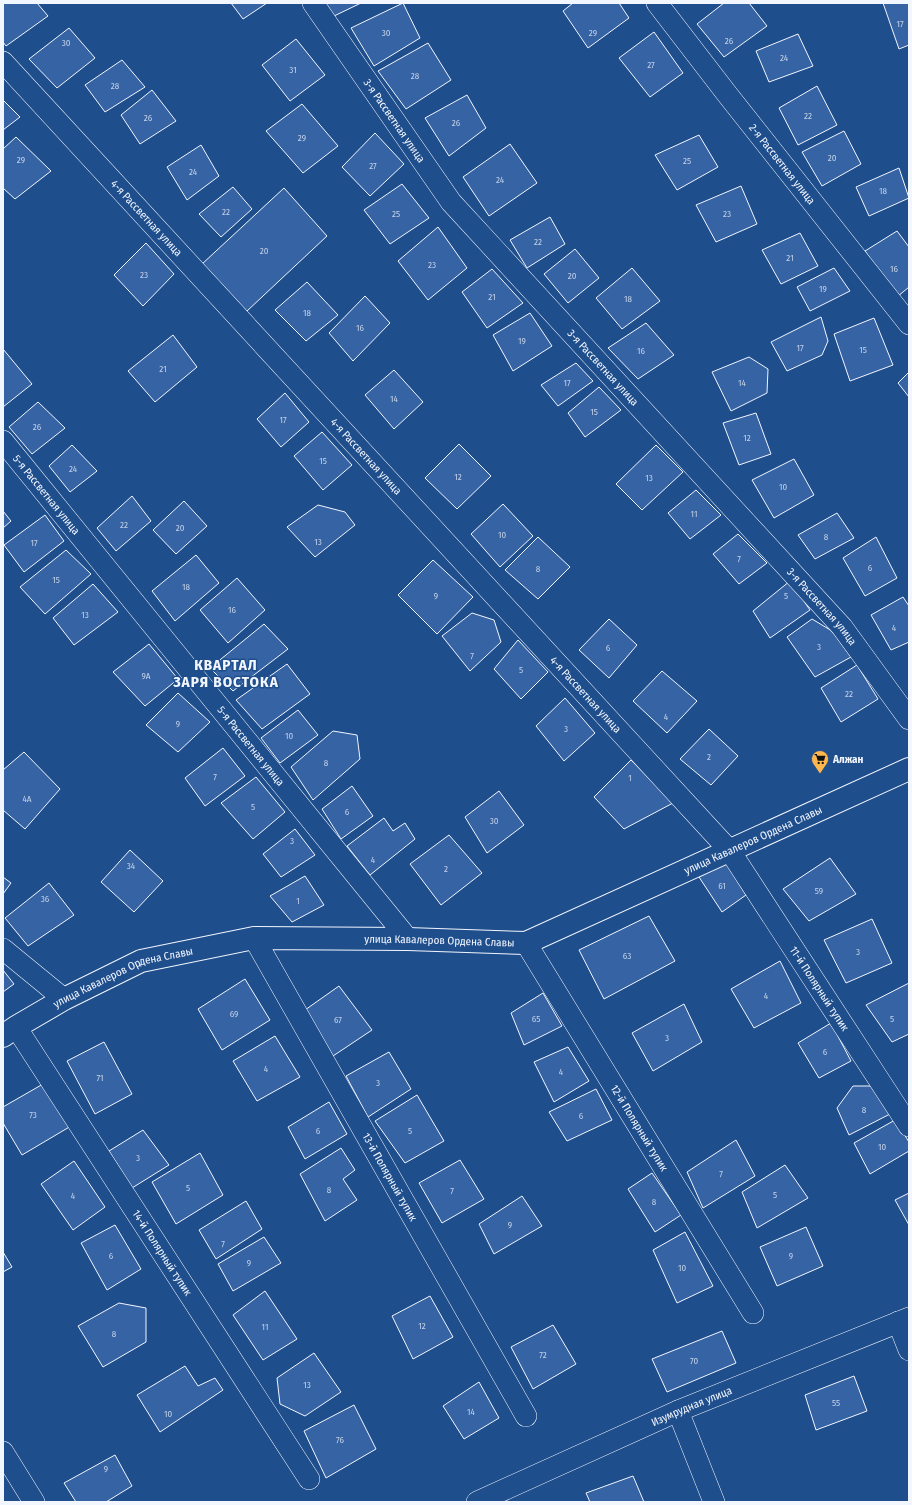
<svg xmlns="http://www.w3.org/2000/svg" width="912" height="1505" viewBox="0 0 912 1505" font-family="'Fira Sans Condensed',sans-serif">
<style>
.building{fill:#3563a3;stroke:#f2f6ff}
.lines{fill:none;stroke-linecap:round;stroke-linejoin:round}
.street-casing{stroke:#f2f6ff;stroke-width:22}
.secondary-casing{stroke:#f2f6ff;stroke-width:24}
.street{stroke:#1f4e8c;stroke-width:21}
.secondary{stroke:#1f4e8c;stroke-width:22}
.labels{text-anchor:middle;stroke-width:3;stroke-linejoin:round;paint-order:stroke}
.number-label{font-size:9px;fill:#c3d1e8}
.street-label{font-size:11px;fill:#f2f6ff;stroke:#1f4e8c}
.poi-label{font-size:11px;font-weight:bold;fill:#f2f6ff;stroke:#1f4e8c;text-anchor:start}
.district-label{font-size:15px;font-weight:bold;letter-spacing:1px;fill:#f2f6ff;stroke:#1f4e8c}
</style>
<rect width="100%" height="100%" fill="#1f4e8c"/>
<!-- building -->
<g class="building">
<path d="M3 3H37L48 16 6 46 3 42Z"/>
<path d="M231 3H267L243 19Z"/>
<path d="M322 3H361L332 17Z"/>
<path d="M403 3 420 38 374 66 351 28Z"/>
<path d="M573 3H619L629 18 588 48 563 11Z"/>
<path d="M724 3H749L767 26 724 57 697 24Z"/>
<path d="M883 3H909V45L899 49Z"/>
<path d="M69 28 95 58 57 88 29 59Z"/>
<path d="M654 32 683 73 650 97 619 58Z"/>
<path d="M798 34 813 66 769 82 756 51Z"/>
<path d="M296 39 325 75 290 101 262 65Z"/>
<path d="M428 43 451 80 406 109 378 71Z"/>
<path d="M122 60 145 87 105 112 85 85Z"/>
<path d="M817 86 837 125 798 145 779 108Z"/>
<path d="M152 90 176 121 140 144 121 115Z"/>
<path d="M467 95 486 128 449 156 425 118Z"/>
<path d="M3 100 20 117 3 130Z"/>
<path d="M302 104 338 146 303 173 266 131Z"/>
<path d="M844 131 861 164 822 186 802 152Z"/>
<path d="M375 133 404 164 370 196 342 167Z"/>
<path d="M699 135 718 167 677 190 655 155Z"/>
<path d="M16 137 51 171 15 199 3 188V149Z"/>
<path d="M510 144 537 183 489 216 463 177Z"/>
<path d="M201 145 219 176 187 200 167 167Z"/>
<path d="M899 168 909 198 869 216 856 187Z"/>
<path d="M402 184 429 218 390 244 364 210Z"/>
<path d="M741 186 757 224 716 242 696 205Z"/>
<path d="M233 187 252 209 221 237 199 214Z"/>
<path d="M284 188 327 236 247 311 201 265Z"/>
<path d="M550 217 565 244 527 268 510 240Z"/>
<path d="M438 227 467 268 428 300 398 261Z"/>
<path d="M897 231 909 247V287L897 297 865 251Z"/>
<path d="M800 233 818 266 781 284 762 250Z"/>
<path d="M146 243 174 274 143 306 114 275Z"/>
<path d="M575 249 599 278 568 303 544 274Z"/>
<path d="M632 268 660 301 622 329 596 298Z"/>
<path d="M834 268 850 291 810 311 797 287Z"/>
<path d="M492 269 523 303 487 328 462 292Z"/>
<path d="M307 282 338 315 306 341 275 310Z"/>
<path d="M365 296 390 323 353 361 329 333Z"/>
<path d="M530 313 552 346 513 371 493 335Z"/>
<path d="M821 317 828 341 822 355 787 371 771 342Z"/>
<path d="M874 318 893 365 850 381 834 334Z"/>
<path d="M646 323 674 355 638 379 608 348Z"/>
<path d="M173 335 197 367 155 402 128 371Z"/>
<path d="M3 349 32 384 3 407Z"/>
<path d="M749 357 768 369 767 393 731 411 712 372Z"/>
<path d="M576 363 593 381 558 406 541 385Z"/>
<path d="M394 370 423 402 394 429 365 395Z"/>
<path d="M909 372V397L898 383Z"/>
<path d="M599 387 621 410 585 437 568 413Z"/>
<path d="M285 393 309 422 281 447 257 419Z"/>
<path d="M38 402 65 428 32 454 9 427Z"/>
<path d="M756 413 771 454 739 465 723 423Z"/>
<path d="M322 432 352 465 323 490 294 456Z"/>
<path d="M459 444 491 476 457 509 425 478Z"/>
<path d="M72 445 97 471 70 492 49 466Z"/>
<path d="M656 445 683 472 642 510 616 484Z"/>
<path d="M794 459 814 495 774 518 752 480Z"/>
<path d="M696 490 721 515 690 539 668 513Z"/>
<path d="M132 496 151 521 116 551 97 528Z"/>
<path d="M184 501 207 526 176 554 153 530Z"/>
<path d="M503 504 533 536 500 567 471 534Z"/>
<path d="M318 505 345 512 355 525 315 557 287 527Z"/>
<path d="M3 511 11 521 3 528Z"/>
<path d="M837 513 854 538 815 559 798 535Z"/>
<path d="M45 515 64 541 24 572 4 545Z"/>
<path d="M738 534 767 563 739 584 713 554Z"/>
<path d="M538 537 570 567 538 599 505 570Z"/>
<path d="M876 537 897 578 865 596 843 558Z"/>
<path d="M66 550 91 574 45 614 20 587Z"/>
<path d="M196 555 219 583 175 621 152 591Z"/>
<path d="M433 560 473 597 437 634 398 595Z"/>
<path d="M237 578 265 610 228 643 200 610Z"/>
<path d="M790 581 810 610 770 638 753 611Z"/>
<path d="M93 584 118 612 74 645 53 618Z"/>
<path d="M903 597 909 606V642L891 650 871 615Z"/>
<path d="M472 613 494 620 501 642 470 671 442 636Z"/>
<path d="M609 619 637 645 609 678 579 650Z"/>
<path d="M812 619 832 631 851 657 815 677 787 637Z"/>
<path d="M264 624 288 649 233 691 210 668Z"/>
<path d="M518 640 548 672 521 699 494 669Z"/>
<path d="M149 644 178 679 145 706 113 672Z"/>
<path d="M287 664 310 694 262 729 236 700Z"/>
<path d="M857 665 878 699 841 722 821 688Z"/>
<path d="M662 671 697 701 667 733 633 701Z"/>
<path d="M178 693 210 722 178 752 146 725Z"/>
<path d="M565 698 595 733 564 761 536 726Z"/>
<path d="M298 710 318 735 280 763 261 738Z"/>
<path d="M709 729 738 756 711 785 680 759Z"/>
<path d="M333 731 357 735 360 759 313 800 291 767Z"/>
<path d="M223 748 245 776 205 806 185 778Z"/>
<path d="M24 752 60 789 25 829 3 810V770Z"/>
<path d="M631 760 673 803 624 829 594 797Z"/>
<path d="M256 777 285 812 253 839 221 803Z"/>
<path d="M352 786 373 816 341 839 322 809Z"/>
<path d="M499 791 524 825 487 853 465 817Z"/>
<path d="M384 818 393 831 405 823 415 839 370 875 347 846Z"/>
<path d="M295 829 315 855 281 877 263 854Z"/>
<path d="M449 835 482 873 441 905 410 864Z"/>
<path d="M130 850 163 881 134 912 101 882Z"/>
<path d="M830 858 856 894 809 921 783 889Z"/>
<path d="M726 863 746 895 722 912 699 877Z"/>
<path d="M305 876 324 905 292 922 270 896Z"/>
<path d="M3 877 11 883 3 894Z"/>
<path d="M49 883 74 915 28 946 5 918Z"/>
<path d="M649 916 675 961 604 999 579 950Z"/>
<path d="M872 919 892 963 846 983 824 940Z"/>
<path d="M780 961 801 1003 754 1028 731 989Z"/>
<path d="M3 970 14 984 3 992Z"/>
<path d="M245 979 270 1020 222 1050 198 1009Z"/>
<path d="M909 983V1034L892 1042 866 1005Z"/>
<path d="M339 986 372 1030 333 1056 305 1010Z"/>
<path d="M543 993 562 1026 524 1045 511 1013Z"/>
<path d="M684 1004 702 1042 653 1071 632 1033Z"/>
<path d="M831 1023 851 1061 819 1078 798 1043Z"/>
<path d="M275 1036 300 1077 257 1101 233 1061Z"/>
<path d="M104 1042 132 1094 95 1114 67 1061Z"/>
<path d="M568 1047 589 1081 554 1102 534 1062Z"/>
<path d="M389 1052 411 1089 368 1117 346 1076Z"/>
<path d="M43 1084 71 1126 22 1155 3 1123V1107Z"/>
<path d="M853 1086H875L892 1113 849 1135 837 1108Z"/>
<path d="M596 1089 612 1120 567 1141 549 1112Z"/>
<path d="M417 1095 444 1141 405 1163 375 1121Z"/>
<path d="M329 1102 347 1134 305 1159 288 1127Z"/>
<path d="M895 1120 909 1142V1151L870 1174 854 1143Z"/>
<path d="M143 1130 169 1165 132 1188 109 1151Z"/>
<path d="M736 1140 755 1176 703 1208 687 1172Z"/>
<path d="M341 1148 355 1170 343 1179 357 1200 325 1221 300 1174Z"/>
<path d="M200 1153 223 1195 176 1224 152 1182Z"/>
<path d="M460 1160 484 1199 442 1223 419 1183Z"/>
<path d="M74 1161 105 1207 73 1230 41 1184Z"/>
<path d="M785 1165 808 1198 757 1228 742 1192Z"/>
<path d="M652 1173 681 1215 655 1232 628 1189Z"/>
<path d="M909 1193V1225L895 1200Z"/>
<path d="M522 1196 542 1226 494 1254 479 1224Z"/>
<path d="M246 1201 262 1229 216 1259 199 1230Z"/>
<path d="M115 1225 141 1269 107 1290 81 1243Z"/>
<path d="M806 1227 823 1266 777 1286 760 1247Z"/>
<path d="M685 1232 713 1286 677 1303 653 1250Z"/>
<path d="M264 1237 281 1263 233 1291 218 1264Z"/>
<path d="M3 1252 12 1267 3 1272Z"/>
<path d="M265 1291 297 1339 263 1360 233 1315Z"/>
<path d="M430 1296 453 1337 413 1359 392 1316Z"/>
<path d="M119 1303 146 1308V1342L103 1367 78 1326Z"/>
<path d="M553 1325 576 1364 533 1389 511 1347Z"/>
<path d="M722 1331 736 1363 667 1392 652 1359Z"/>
<path d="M314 1353 341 1392 305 1416 280 1404 277 1378Z"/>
<path d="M185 1366 198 1386 215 1378 223 1390 160 1432 137 1395Z"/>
<path d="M854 1376 867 1411 816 1430 805 1395Z"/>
<path d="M479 1382 499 1418 464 1439 443 1406Z"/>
<path d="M354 1405 376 1449 326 1478 304 1431Z"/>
<path d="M115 1455 132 1486 106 1502H76L64 1483Z"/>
<path d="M633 1476 644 1502H590L586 1493Z"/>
</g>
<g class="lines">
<defs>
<g id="street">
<path id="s1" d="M313 3 451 202 842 627 909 719"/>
<path id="s2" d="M657 3 727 94 909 324"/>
<path id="s3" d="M3 62 730 851 909 1126"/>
<path id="s4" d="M3 441 408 939"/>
<path id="s5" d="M254 938 526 1416"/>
<path id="s6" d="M526 943 753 1313"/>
<path d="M3 949 64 999"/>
<path id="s7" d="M16 1027 309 1479"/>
<path d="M898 1322 909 1350"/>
<path d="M678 1411 714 1502"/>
<path d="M3 1452 34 1502"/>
<path id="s8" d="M477 1502 678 1411 909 1318"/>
</g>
<g id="secondary">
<path id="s9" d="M3 1036 16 1027 64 999 141 961 254 938 408 939 526 943 909 769"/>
</g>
</defs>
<!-- street casing -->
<use href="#street" class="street-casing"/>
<!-- secondary casing -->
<use href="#secondary" class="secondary-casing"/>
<!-- street -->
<use href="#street" class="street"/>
<!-- secondary -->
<use href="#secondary" class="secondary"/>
</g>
<!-- icons -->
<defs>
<symbol id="supermarket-pin" viewBox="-11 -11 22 30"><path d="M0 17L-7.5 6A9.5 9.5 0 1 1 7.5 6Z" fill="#ffb74d" stroke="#1f4e8c"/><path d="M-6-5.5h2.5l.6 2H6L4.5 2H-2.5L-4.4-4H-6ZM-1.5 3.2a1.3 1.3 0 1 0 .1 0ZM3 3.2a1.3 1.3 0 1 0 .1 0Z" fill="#111"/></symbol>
</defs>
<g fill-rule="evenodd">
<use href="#supermarket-pin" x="810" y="749" width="20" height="27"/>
</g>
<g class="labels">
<!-- number labels -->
<g class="number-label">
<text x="900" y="27">17</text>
<text x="386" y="36">30</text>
<text x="593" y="36">29</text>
<text x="729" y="44">26</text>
<text x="66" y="46">30</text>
<text x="784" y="61">24</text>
<text x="651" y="68">27</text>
<text x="293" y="73">31</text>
<text x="415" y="79">28</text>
<text x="115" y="89">28</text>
<text x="808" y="119">22</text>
<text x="148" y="121">26</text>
<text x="456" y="126">26</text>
<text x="302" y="141">29</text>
<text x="832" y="161">20</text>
<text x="21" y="163">29</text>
<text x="687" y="164">25</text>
<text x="373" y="169">27</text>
<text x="193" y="175">24</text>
<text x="500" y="183">24</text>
<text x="883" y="194">18</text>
<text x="226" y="215">22</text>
<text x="396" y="217">25</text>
<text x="727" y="217">23</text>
<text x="538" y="245">22</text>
<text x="264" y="254">20</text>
<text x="790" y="261">21</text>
<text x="432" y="268">23</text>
<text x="894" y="272">16</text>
<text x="144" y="278">23</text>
<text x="572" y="279">20</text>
<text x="823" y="292">19</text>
<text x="492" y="300">21</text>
<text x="628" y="302">18</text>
<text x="307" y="316">18</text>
<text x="360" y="331">16</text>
<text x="522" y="344">19</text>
<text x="800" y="351">17</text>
<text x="863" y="353">15</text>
<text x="641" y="354">16</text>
<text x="163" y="372">21</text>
<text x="567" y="386">17</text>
<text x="742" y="386">14</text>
<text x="394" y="402">14</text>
<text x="594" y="415">15</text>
<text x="283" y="423">17</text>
<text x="37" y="430">26</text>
<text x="747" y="441">12</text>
<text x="323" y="464">15</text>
<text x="73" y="472">24</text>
<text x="458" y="480">12</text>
<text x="649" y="481">13</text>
<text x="783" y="490">10</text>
<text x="694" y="517">11</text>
<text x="124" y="528">22</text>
<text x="180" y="531">20</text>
<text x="502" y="538">10</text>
<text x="826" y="540">8</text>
<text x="318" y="545">13</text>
<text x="34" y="546">17</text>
<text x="739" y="562">7</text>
<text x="870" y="571">6</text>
<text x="538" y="572">8</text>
<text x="56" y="583">15</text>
<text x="186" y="590">18</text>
<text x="436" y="599">9</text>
<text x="786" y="599">5</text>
<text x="232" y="613">16</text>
<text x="85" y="618">13</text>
<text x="894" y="631">4</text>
<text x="819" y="650">3</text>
<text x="608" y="651">6</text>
<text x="472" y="659">7</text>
<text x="521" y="673">5</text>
<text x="146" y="679">9А</text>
<text x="849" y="697">22</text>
<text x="666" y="720">4</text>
<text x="178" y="727">9</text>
<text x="566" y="732">3</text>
<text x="289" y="739">10</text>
<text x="709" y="760">2</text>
<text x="326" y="766">8</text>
<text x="215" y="780">7</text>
<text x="630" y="781">1</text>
<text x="27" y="802">4А</text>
<text x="253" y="810">5</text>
<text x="347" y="815">6</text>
<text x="494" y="824">30</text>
<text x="292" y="844">3</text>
<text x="373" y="863">4</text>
<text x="131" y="869">34</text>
<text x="446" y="872">2</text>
<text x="722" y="889">61</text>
<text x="819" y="894">59</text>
<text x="45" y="902">36</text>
<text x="298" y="904">1</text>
<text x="858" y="955">3</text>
<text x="627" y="959">63</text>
<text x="766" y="999">4</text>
<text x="234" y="1017">69</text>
<text x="536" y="1022">65</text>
<text x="892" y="1022">5</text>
<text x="338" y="1023">67</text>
<text x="667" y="1041">3</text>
<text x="825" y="1055">6</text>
<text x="266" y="1072">4</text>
<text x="561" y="1075">4</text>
<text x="100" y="1081">71</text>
<text x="378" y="1086">3</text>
<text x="864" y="1113">8</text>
<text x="33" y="1118">73</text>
<text x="581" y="1119">6</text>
<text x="318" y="1134">6</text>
<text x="410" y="1134">5</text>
<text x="882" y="1150">10</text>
<text x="138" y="1161">3</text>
<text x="721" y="1177">7</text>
<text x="188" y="1191">5</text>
<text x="329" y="1193">8</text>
<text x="452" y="1194">7</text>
<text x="775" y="1198">5</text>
<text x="73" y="1199">4</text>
<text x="654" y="1205">8</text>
<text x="510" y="1228">9</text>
<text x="223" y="1247">7</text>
<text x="111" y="1259">6</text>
<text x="791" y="1259">9</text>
<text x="249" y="1266">9</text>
<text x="682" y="1271">10</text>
<text x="422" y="1329">12</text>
<text x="265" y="1330">11</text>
<text x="114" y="1337">8</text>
<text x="543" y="1358">72</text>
<text x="694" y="1364">70</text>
<text x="307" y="1388">13</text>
<text x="836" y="1406">55</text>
<text x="471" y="1415">14</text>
<text x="168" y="1417">10</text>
<text x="340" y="1443">76</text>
<text x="106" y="1472">9</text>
</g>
<!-- street labels -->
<g class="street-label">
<text dy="4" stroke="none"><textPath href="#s1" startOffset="143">3-я Рассветная улица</textPath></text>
<text dy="4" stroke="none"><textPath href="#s2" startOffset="204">2-я Рассветная улица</textPath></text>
<text dy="4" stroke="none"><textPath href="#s3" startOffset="212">4-я Рассветная улица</textPath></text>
<text dy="4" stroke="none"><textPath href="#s1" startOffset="467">3-я Рассветная улица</textPath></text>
<text dy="4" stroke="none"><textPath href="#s3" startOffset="536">4-я Рассветная улица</textPath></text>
<text dy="4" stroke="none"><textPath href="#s4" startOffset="69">5-я Рассветная улица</textPath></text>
<text dy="4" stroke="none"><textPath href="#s1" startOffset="791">3-я Рассветная улица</textPath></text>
<text dy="4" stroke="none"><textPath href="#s3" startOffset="860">4-я Рассветная улица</textPath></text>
<text dy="4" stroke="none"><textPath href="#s4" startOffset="393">5-я Рассветная улица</textPath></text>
<text dy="4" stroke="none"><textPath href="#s9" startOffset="794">улица Кавалеров Ордена Славы</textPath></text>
<text dy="4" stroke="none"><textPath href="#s9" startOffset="458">улица Кавалеров Ордена Славы</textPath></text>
<text dy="4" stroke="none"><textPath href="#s9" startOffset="135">улица Кавалеров Ордена Славы</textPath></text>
<text dy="4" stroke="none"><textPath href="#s3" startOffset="1237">11-й Полярный тупик</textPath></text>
<text dy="4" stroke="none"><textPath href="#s6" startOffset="217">12-й Полярный тупик</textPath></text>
<text dy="4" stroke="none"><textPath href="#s5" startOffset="275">13-й Полярный тупик</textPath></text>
<text dy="4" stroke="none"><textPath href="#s7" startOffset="269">14-й Полярный тупик</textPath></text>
<text dy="4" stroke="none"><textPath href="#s8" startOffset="235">Изумрудная улица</textPath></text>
</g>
<!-- poi labels -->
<g class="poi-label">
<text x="833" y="763">Алжан</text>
</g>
<!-- district labels -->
<g class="district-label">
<text x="226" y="670">КВАРТАЛ<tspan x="226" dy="17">ЗАРЯ ВОСТОКА</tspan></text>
</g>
</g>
<!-- border -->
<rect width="912" height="1505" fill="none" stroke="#f2f6ff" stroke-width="8"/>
</svg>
